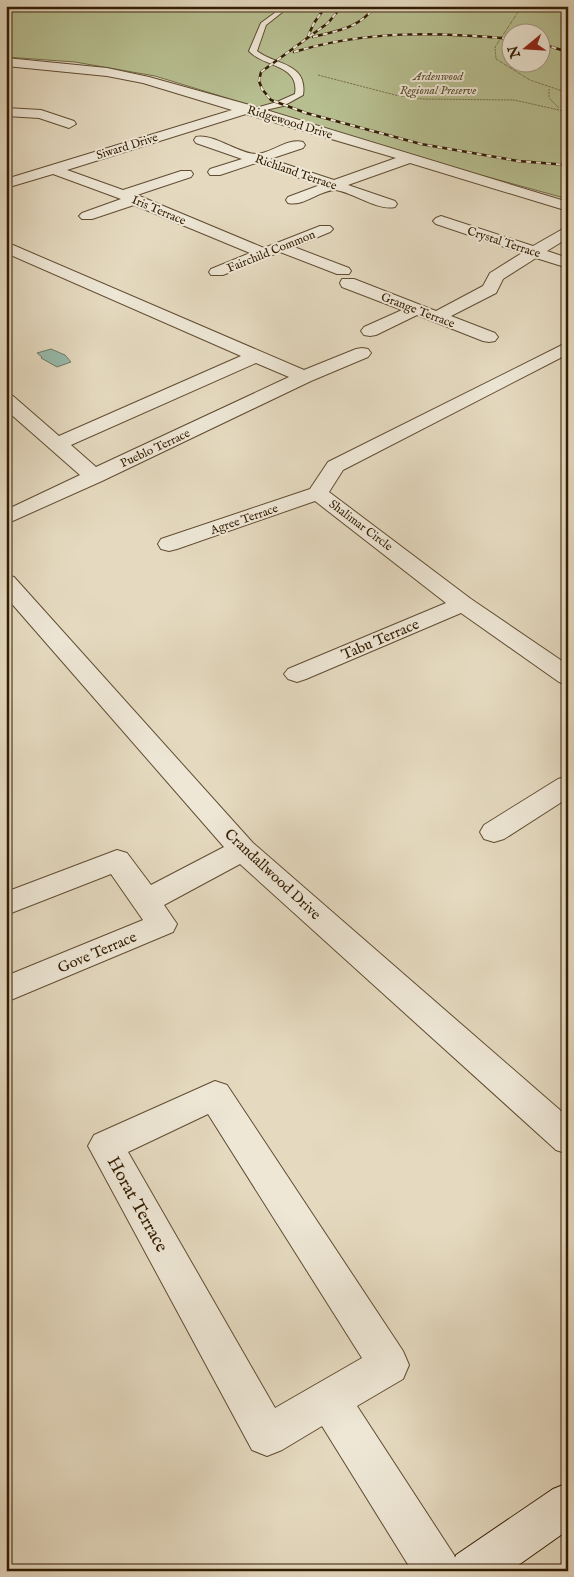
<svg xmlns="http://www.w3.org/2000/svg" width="574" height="1577" viewBox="0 0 574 1577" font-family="'IM FELL English',serif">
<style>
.green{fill:#b7bf91;stroke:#756e4a;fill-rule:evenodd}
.water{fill:#97bbac;stroke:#6f7c68}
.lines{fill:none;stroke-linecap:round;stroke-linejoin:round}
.lane-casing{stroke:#604c32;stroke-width:2}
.street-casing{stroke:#604c32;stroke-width:2}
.secondary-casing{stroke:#331d02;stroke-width:2}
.path{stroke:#331d02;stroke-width:1;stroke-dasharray:0.5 1;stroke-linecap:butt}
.lane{fill:#eee7d6;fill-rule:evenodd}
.street{fill:#eee7d6;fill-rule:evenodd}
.secondary{fill:#eee7d6;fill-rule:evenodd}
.rail-casing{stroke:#331d02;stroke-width:2.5}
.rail{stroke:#eee7d6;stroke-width:2;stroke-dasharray:5;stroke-linecap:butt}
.labels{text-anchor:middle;stroke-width:4;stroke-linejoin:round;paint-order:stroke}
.far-park-label{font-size:12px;font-style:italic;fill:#5b4e2d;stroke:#eee7d6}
.far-street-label{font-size:12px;fill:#331d02;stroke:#eee7d6}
.street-label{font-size:15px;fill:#331d02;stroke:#eee7d6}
.near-street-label{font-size:18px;fill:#331d02;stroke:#eee7d6}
</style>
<rect width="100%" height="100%" fill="#e5dac0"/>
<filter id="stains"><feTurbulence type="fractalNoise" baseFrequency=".004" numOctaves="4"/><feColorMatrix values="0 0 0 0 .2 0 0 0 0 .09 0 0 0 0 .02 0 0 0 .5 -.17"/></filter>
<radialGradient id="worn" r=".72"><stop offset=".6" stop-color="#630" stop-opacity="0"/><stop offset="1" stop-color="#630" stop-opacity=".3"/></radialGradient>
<!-- green -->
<path class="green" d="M6 6H568V199L466 171 155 76 75 62 6 57ZM512 32H542V62H512Z"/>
<!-- water -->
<path class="water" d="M51 349 65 355 71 362 57 367 41 358 42 357 37 353Z"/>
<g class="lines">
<defs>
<path id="lane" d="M280 9 285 10 266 25 257 51C274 65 308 62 303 95L283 106 252 113V109L277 102 295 94C300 64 263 67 249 51L261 23Z"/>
<g id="street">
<path d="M6 58 107 68 149 77 253 106 568 202V211L410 163 348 185 395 201 397 204 395 207C378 211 354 193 336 190 321 189 304 207 288 203L286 200 288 197 320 185 256 163 220 175H210L208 172 210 169 242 159 196 143 194 140 196 137C213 133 241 155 257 154 272 153 287 138 303 142L305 145 303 148 270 159 334 180 396 158 246 114 67 170 123 190 181 171H191L193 174 191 177 137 195 264 248 320 226H330L333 229 330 232 294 247 349 268 351 271 349 274H337L280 252 223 275H211L209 272 211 269 250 253 134 205 92 219H82L79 216 82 213 121 199 53 174 6 188V179L232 110 143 83 107 76 6 66Z"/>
<path d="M6 108 41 110 74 121 76 124 69 128 39 118 6 116Z"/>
<path d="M441 216 533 246 568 226V238L547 251 568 258V268L536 258 503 279 496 293 451 316 495 333 498 337 495 341 489 342 483 341 417 315 376 335 370 336 364 335 361 331 364 327 402 310 342 287 340 283 342 279H354L436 311 483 286 490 273 522 253 436 224 433 221 436 218Z"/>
<path d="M6 242 304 370 356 349 362 348 368 349 371 353 368 357 311 381 102 481 6 524V510L80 475 6 410V394L13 396 59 436 241 356 6 253ZM256 363 289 377 96 467 71 445Z"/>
<path d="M568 342V354L343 470 329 492 471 599 568 665V685L559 682 461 613 306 679 297 682 288 679 284 674 288 669 446 603 315 501 177 549 169 551 161 549 158 544 161 539 310 489 328 462Z"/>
<path d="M6 575 14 577 253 843 568 1117V1154L556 1150 240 864 164 905 177 924 173 932 6 1002V976L143 920 111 874 6 915V892L117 850 127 853 151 885 224 847 6 597Z"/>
<path d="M568 776V798L504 839 494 842 484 839 480 832 484 825 558 779Z"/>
<path d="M215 1081 227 1085 403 1351 409 1365 403 1379 357 1406 454 1555 460 1571H412L322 1426 282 1450 267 1456 252 1450 94 1157 88 1146 94 1135ZM208 1114 362 1358 275 1408 128 1152Z"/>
</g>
<path id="secondary" d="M568 1483V1530L510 1571H450L456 1555 553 1489Z"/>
</defs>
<!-- lane casing -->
<use href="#lane" class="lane-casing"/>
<!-- street casing -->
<use href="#street" class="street-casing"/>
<!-- secondary casing -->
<use href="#secondary" class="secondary-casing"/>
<!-- path -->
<g class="path">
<path d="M522 6 495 47 496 59 530 80 568 93"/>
<path d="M318 75 395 95 422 99 514 100 568 112"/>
<path d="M549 89V98L559 108"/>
</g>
<!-- lane -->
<use href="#lane" class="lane"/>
<!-- street -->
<use href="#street" class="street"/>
<!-- secondary -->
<use href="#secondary" class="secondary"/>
<defs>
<g id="rail">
<path d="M342 6 328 23 261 72 259 81 262 89 271 100 306 113 421 144 518 161 568 165"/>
<path d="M308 36 314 23 326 6"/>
<path d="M313 37C340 30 357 29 376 6"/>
<path d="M542 44 568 52"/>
<path d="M294 52C366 30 438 32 512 39"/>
</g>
</defs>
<!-- rail casing -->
<use href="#rail" class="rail-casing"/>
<!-- rail -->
<use href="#rail" class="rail"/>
</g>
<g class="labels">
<!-- far-park labels -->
<g class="far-park-label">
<text x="438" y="80">Ardenwood<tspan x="438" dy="14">Regional Preserve</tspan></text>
</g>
<!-- far-street labels -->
<g class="far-street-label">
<text transform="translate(290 122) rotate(17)" y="4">Ridgewood Drive</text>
<text transform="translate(127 146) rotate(-17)" y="4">Siward Drive</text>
<text transform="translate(296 172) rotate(19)" y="4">Richland Terrace</text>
<text transform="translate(159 210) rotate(23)" y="4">Iris Terrace</text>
<text transform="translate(504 242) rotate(18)" y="4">Crystal Terrace</text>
<text transform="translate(271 251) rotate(-22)" y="4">Fairchild Common</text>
<text transform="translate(418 310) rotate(21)" y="4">Grange Terrace</text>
<text transform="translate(155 448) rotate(-25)" y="4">Pueblo Terrace</text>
<text transform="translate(244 519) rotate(-19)" y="4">Agree Terrace</text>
<text transform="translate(361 525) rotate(37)" y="4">Shalimar Circle</text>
</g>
<!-- street labels -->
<g class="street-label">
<text transform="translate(380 639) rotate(-23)" y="5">Tabu Terrace</text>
<text transform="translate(273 874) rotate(43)" y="5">Crandallwood Drive</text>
<text transform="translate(97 952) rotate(-23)" y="5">Gove Terrace</text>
</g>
<!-- near-street labels -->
<g class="near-street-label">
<text transform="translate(138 1204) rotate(61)" y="6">Horat Terrace</text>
</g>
</g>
<!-- margin -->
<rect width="574" height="1577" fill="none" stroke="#e5dac0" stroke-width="25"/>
<rect x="8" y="8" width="559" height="1562" fill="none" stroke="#331d02" stroke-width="2.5"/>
<rect x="12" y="12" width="549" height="1552" fill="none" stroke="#331d02"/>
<!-- north arrow -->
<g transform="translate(526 48) rotate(252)"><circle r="24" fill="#eee7d6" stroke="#a39681"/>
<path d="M0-4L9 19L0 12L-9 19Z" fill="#8f2418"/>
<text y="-8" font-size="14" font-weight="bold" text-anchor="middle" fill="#331d02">N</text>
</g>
<rect width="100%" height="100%" filter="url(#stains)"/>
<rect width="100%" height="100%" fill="url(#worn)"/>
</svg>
